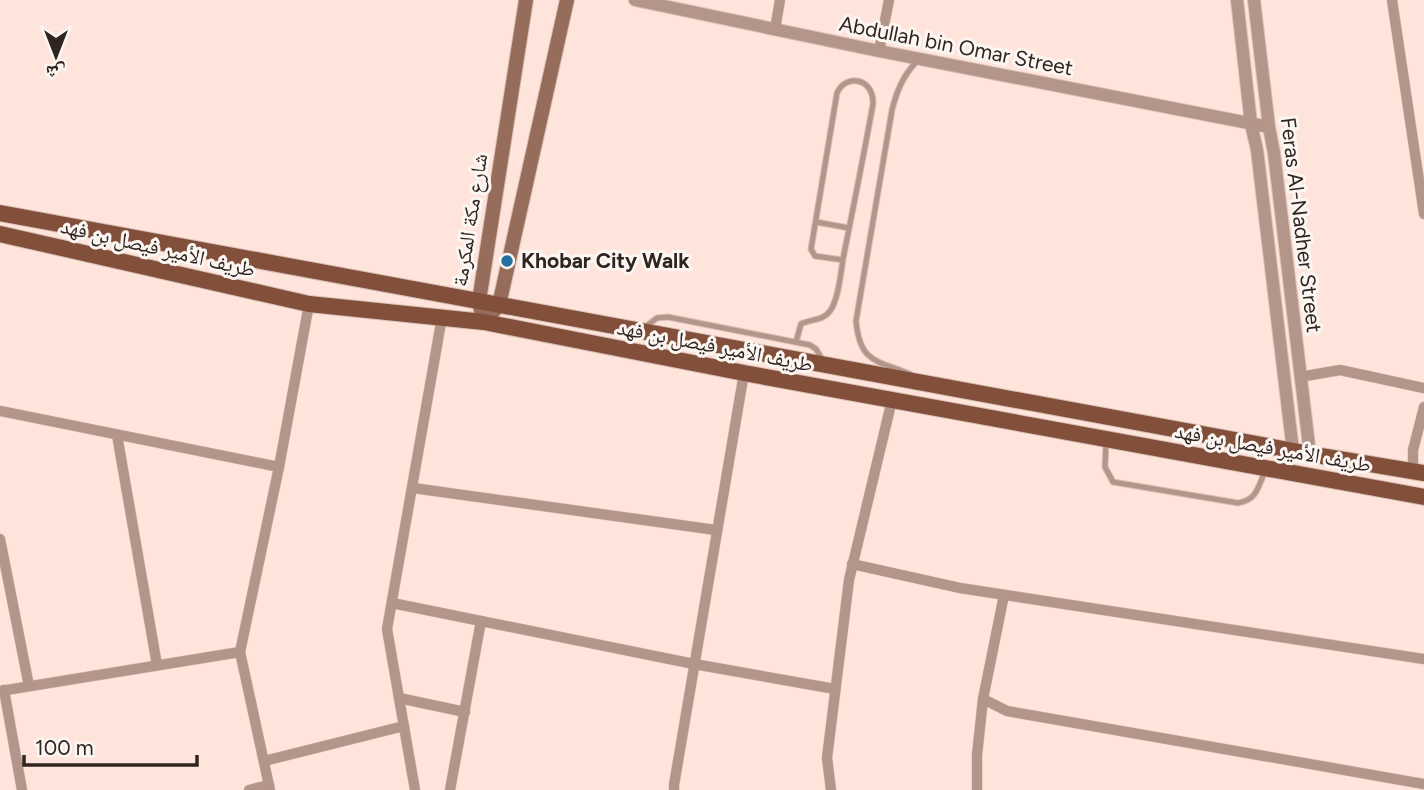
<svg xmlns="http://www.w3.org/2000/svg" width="1424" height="790" viewBox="0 0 1424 790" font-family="Figtree,'Noto Naskh Arabic',sans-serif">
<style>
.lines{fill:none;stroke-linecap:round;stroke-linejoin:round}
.service-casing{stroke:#d9c1b9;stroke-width:7}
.minor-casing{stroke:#d9c1b9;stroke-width:11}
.tertiary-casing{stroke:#d9c1b9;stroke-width:14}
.secondary-casing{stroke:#d9c1b9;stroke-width:16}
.primary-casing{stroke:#d9c1b9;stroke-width:18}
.service{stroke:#b39589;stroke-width:5}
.minor{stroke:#b39589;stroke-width:10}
.tertiary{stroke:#b39589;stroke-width:12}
.secondary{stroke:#966c5b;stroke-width:14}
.primary{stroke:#814f3a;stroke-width:16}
.poi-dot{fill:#236fa1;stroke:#fcf6f3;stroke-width:2.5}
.labels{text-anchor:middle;stroke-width:6;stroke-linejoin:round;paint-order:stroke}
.street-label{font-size:21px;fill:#302420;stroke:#fcf6f3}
.poi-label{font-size:21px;font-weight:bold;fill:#302420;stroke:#fcf6f3;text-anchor:start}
</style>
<rect width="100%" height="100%" fill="#fee4da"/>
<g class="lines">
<defs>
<g id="service">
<path d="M816 222 849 228"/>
<path d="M645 327 657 318 668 317 810 345 816 349 822 359"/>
<path d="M796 342 801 324C811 319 823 321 830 311 839 299 841 269 844 254 854 204 864 154 873 104 874 78 846 73 837 93L811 249 815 256 843 260"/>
<path d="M910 374C876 360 860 363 856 321L892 110C897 90 903 76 917 61"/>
<path d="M1106 442 1105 467 1113 482 1238 503C1257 500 1258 487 1265 471"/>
</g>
<g id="minor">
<path d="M1392 0 1424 214"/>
<path d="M775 29 780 0"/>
<path d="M879 51 889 0"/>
<path d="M1300 377 1340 370 1424 388"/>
<path d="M0 411 279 467"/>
<path d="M117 435 157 665"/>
<path d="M1413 470V450L1424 407"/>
<path d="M413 488 716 530"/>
<path d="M0 539 29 686"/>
<path d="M852 564 960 588 1424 659"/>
<path d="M392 603 694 664 835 689"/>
<path d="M4 690 22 790"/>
<path d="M0 691 240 652"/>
<path d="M399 698 465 712"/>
<path d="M983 699 1007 711 1424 784"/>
<path d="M264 761 404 726"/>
<path d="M249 790 269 785"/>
<path d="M270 790 240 652 279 467 309 304"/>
<path d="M415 790 387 629 442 317"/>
<path d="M450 790 481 621"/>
<path d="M674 790V785L744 373"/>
<path d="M831 790 827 758 849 580 892 400"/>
<path d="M977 790V755L983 699 1004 595"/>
</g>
<g id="tertiary">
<path d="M635 0 879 51 1269 127"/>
<path d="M1237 0 1251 124 1257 150 1293 451"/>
<path d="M1254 0 1269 127 1274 153 1310 454"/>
</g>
<g id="secondary">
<path d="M481 311 479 301 526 0"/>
<path d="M484 322 499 305 567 0"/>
</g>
<g id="primary">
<path d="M0 213 1310 454 1424 473"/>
<path d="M0 234 309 304 484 322 744 373 1424 497"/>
</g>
</defs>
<!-- service casing -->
<use href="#service" class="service-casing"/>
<!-- minor casing -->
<use href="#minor" class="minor-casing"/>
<!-- tertiary casing -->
<use href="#tertiary" class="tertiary-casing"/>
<!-- secondary casing -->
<use href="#secondary" class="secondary-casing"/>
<!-- primary casing -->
<use href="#primary" class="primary-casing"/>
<!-- service -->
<use href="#service" class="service"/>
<!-- minor -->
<use href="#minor" class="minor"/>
<!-- tertiary -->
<use href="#tertiary" class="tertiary"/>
<!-- secondary -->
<use href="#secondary" class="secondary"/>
<!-- primary -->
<use href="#primary" class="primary"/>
</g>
<!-- markers -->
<circle class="poi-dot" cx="507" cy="261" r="7"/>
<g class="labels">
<!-- street labels -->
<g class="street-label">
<text transform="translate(956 46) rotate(11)" y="7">Abdullah bin Omar Street</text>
<text transform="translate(470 220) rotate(-81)" y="7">شارع مكة المكرمة</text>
<text transform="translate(1301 225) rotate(83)" y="7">Feras Al-Nadher Street</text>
<text transform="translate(158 248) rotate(13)" y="7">طريف الأمير فيصل بن فهد</text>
<text transform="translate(715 346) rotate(11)" y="7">طريف الأمير فيصل بن فهد</text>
<text transform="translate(1273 448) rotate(10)" y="7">طريف الأمير فيصل بن فهد</text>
</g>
<!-- poi labels -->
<g class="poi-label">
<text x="521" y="268">Khobar City Walk</text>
</g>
</g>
<!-- north arrow -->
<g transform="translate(56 56) rotate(180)" stroke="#fcf6f3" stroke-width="5" paint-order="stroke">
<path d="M0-5L12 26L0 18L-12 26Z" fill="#302420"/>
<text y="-10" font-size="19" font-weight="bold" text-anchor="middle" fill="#302420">ش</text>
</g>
<!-- scale -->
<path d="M24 755v10h173v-10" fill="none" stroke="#302420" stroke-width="3.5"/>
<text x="35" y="755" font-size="21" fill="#302420" stroke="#fcf6f3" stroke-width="5" paint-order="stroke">100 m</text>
</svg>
